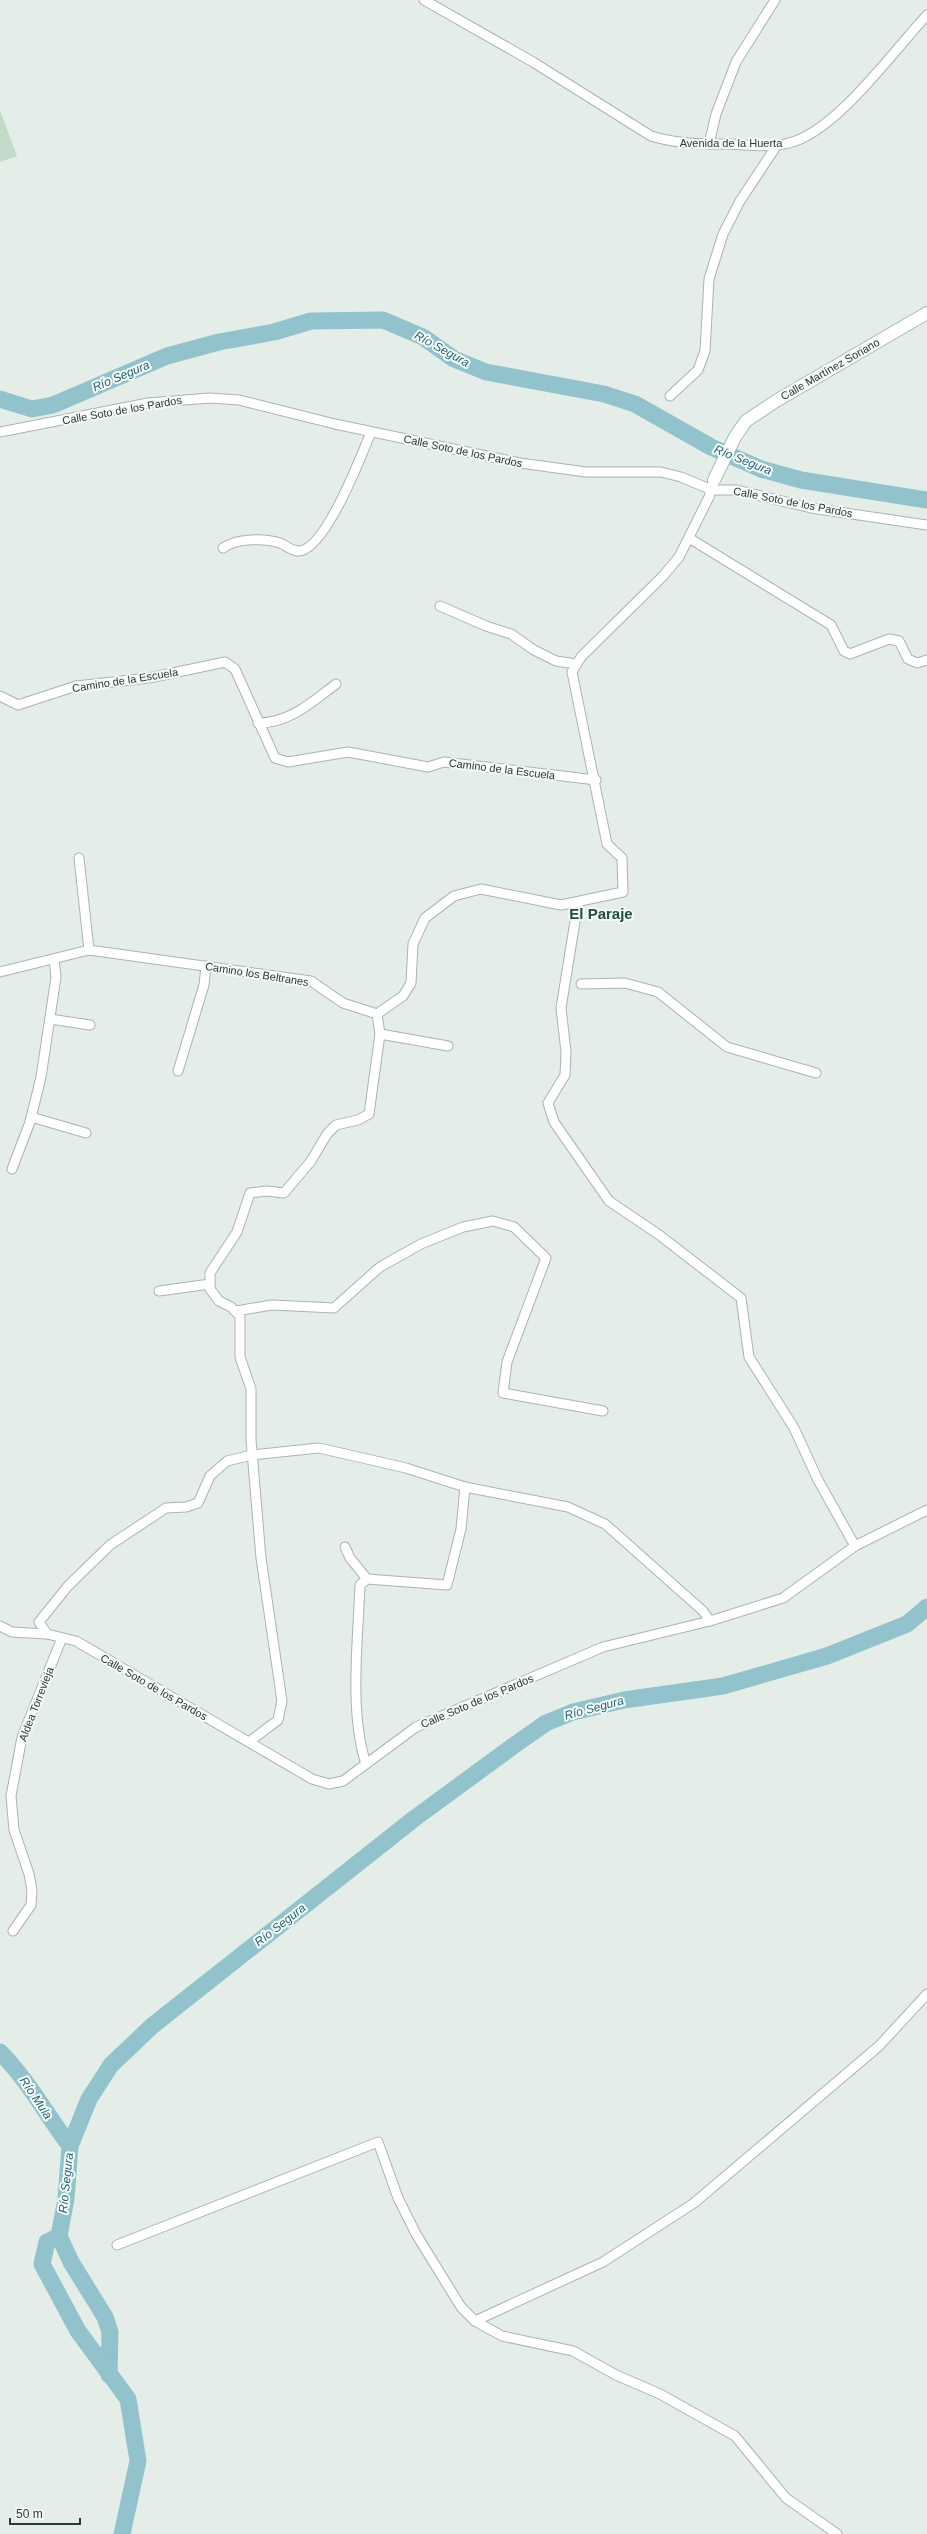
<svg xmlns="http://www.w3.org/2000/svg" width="927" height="2534" viewBox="0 0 927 2534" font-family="Helvetica,sans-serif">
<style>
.green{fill:#c0dcc8}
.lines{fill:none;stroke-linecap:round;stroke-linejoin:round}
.river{stroke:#92c3cd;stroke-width:17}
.street-casing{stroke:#a8b5b0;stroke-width:11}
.secondary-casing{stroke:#a4b8b1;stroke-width:14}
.street{stroke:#fff;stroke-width:9}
.secondary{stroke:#fff;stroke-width:12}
.labels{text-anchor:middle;stroke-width:4;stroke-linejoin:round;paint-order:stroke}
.street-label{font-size:11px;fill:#253d37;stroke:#f5f9f7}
.water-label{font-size:12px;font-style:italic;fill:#246675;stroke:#f5f9f7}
.district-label{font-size:15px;font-weight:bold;fill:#234e44;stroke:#f5f9f7}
</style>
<rect width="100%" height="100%" fill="#e5ede9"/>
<!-- green -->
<path class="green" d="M0 110 17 156 0 162Z"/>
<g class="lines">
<!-- river -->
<g class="river">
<path d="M0 399 32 409 53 405 167 356 219 342 274 332 311 321 383 320 423 337 454 359 486 372 604 394 635 404 711 447 761 469 801 480 927 500"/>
<path d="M0 2052C27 2079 47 2115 70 2146"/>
<path d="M59 2236 71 2262 105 2317 110 2332 109 2375"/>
<path d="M122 2534 138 2461 128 2399 78 2331 42 2264 47 2242 59 2236 66 2199 70 2146 89 2099 111 2065 152 2026 415 1818 516 1744 546 1723 573 1712 624 1700 723 1686 827 1656 907 1624 927 1607"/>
</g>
<defs>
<g id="street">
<path d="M424 0 533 62 651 136C677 144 701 144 729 144 748 145 770 148 789 143 836 132 894 50 927 15"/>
<path d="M709 144 716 114 736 62 775 0"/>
<path d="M670 396 698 370 705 351 709 279 723 234 740 201 777 145"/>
<path d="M0 432 148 403 210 398 239 400 335 424 520 463 586 472H661L681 477 712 490H737L811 508 927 525"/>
<path d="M689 538 831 625 844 651 850 654 889 639 899 641 908 659 917 663 927 660"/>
<path d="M223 548C237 538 265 538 280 543 285 545 291 550 297 551 324 554 362 454 371 432"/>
<path d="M440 606 486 626 511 634 534 650 556 661 576 664"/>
<path d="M0 696 18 705 76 686 149 678 225 662 235 669 275 758 288 762 348 752 428 767 444 762 596 780"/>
<path d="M258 723C290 723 312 702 336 684"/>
<path d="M79 858 89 950"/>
<path d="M578 903 561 1008 566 1052 565 1075 548 1103 554 1122 609 1201 658 1234 741 1298 749 1357 794 1428 818 1480 855 1546"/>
<path d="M0 972 89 950 311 981 343 1003 377 1014 403 996 411 983 413 944 425 918 454 896 481 889 561 905 623 892 622 858 607 844 572 672 581 657 663 576 679 557 709 497 714 480"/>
<path d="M581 984 625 983 658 992 727 1047 816 1073"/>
<path d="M50 1019 90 1025"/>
<path d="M380 1034 448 1046"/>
<path d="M178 1071 204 985 206 966"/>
<path d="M31 1117 86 1133"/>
<path d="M12 1169 30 1122 41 1077 56 977 54 959"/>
<path d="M159 1291 210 1284"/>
<path d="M236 1311 272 1305 334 1308 380 1267 421 1244 463 1227 493 1221 514 1227 546 1258 507 1362 503 1393 603 1411"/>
<path d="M465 1487 568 1507 605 1524 703 1611 710 1621"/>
<path d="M345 1547 350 1558 367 1579"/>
<path d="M0 1626 12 1632 47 1634 76 1641 312 1779 329 1784 343 1781 416 1727 603 1647 710 1621 783 1598 855 1546 927 1510"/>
<path d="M47 1634 39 1622 68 1586 110 1545 166 1508 186 1507 198 1503 210 1476 227 1461 252 1455 319 1448 406 1468 465 1487 461 1529 447 1585 367 1579 360 1585C358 1639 349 1713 366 1764"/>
<path d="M249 1742 278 1720 282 1701 261 1558 251 1440V1389L240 1357V1316L231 1307 219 1301 210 1289V1273L237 1232 250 1193 267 1191 284 1193 311 1161 327 1134 336 1125 358 1120 369 1114 380 1034 377 1014"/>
<path d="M13 1931 31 1905 32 1890 29 1874 14 1830 11 1796 22 1737 62 1638"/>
<path d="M117 2245 378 2142 398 2198 416 2234 461 2307 475 2321 502 2336 573 2351 616 2375 660 2394 735 2436 786 2498 837 2534"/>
<path d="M475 2321 603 2262 694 2203 879 2046 927 1994"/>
</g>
<path id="secondary" d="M714 480 735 437 746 421 776 401 927 313"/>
</defs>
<!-- street casing -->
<use href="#street" class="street-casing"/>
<!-- secondary casing -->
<use href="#secondary" class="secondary-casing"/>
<!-- street -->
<use href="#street" class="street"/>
<!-- secondary -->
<use href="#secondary" class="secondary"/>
</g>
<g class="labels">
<!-- street labels -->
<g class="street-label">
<text x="731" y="147">Avenida de la Huerta</text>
<text transform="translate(830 369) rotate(-30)" y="4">Calle Martínez Soriano</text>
<text transform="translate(122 410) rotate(-10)" y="4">Calle Soto de los Pardos</text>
<text transform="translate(463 451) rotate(12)" y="4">Calle Soto de los Pardos</text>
<text transform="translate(793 502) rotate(11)" y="4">Calle Soto de los Pardos</text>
<text transform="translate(125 680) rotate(-9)" y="4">Camino de la Escuela</text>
<text transform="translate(502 769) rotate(7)" y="4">Camino de la Escuela</text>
<text transform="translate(257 974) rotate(9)" y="4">Camino los Beltranes</text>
<text transform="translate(154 1687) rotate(30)" y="4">Calle Soto de los Pardos</text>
<text transform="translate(477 1701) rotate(-23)" y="4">Calle Soto de los Pardos</text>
<text transform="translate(36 1704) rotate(-69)" y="4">Aldea Torrevieja</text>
</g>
<!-- water labels -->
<g class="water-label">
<text transform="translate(442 349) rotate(29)" y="4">Río Segura</text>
<text transform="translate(121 376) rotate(-23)" y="4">Río Segura</text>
<text transform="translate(743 460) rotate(22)" y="4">Río Segura</text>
<text transform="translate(594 1708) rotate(-15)" y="4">Río Segura</text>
<text transform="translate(280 1925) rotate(-38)" y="4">Río Segura</text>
<text transform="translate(36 2098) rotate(56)" y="4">Río Mula</text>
<text transform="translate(66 2183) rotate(-84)" y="4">Río Segura</text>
</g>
<!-- district labels -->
<g class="district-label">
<text x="601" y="919">El Paraje</text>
</g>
</g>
<!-- scale -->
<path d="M10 2518v6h70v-6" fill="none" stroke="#253d37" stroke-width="2"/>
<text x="16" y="2518" font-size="12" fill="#253d37" stroke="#f5f9f7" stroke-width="3" paint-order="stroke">50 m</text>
</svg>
